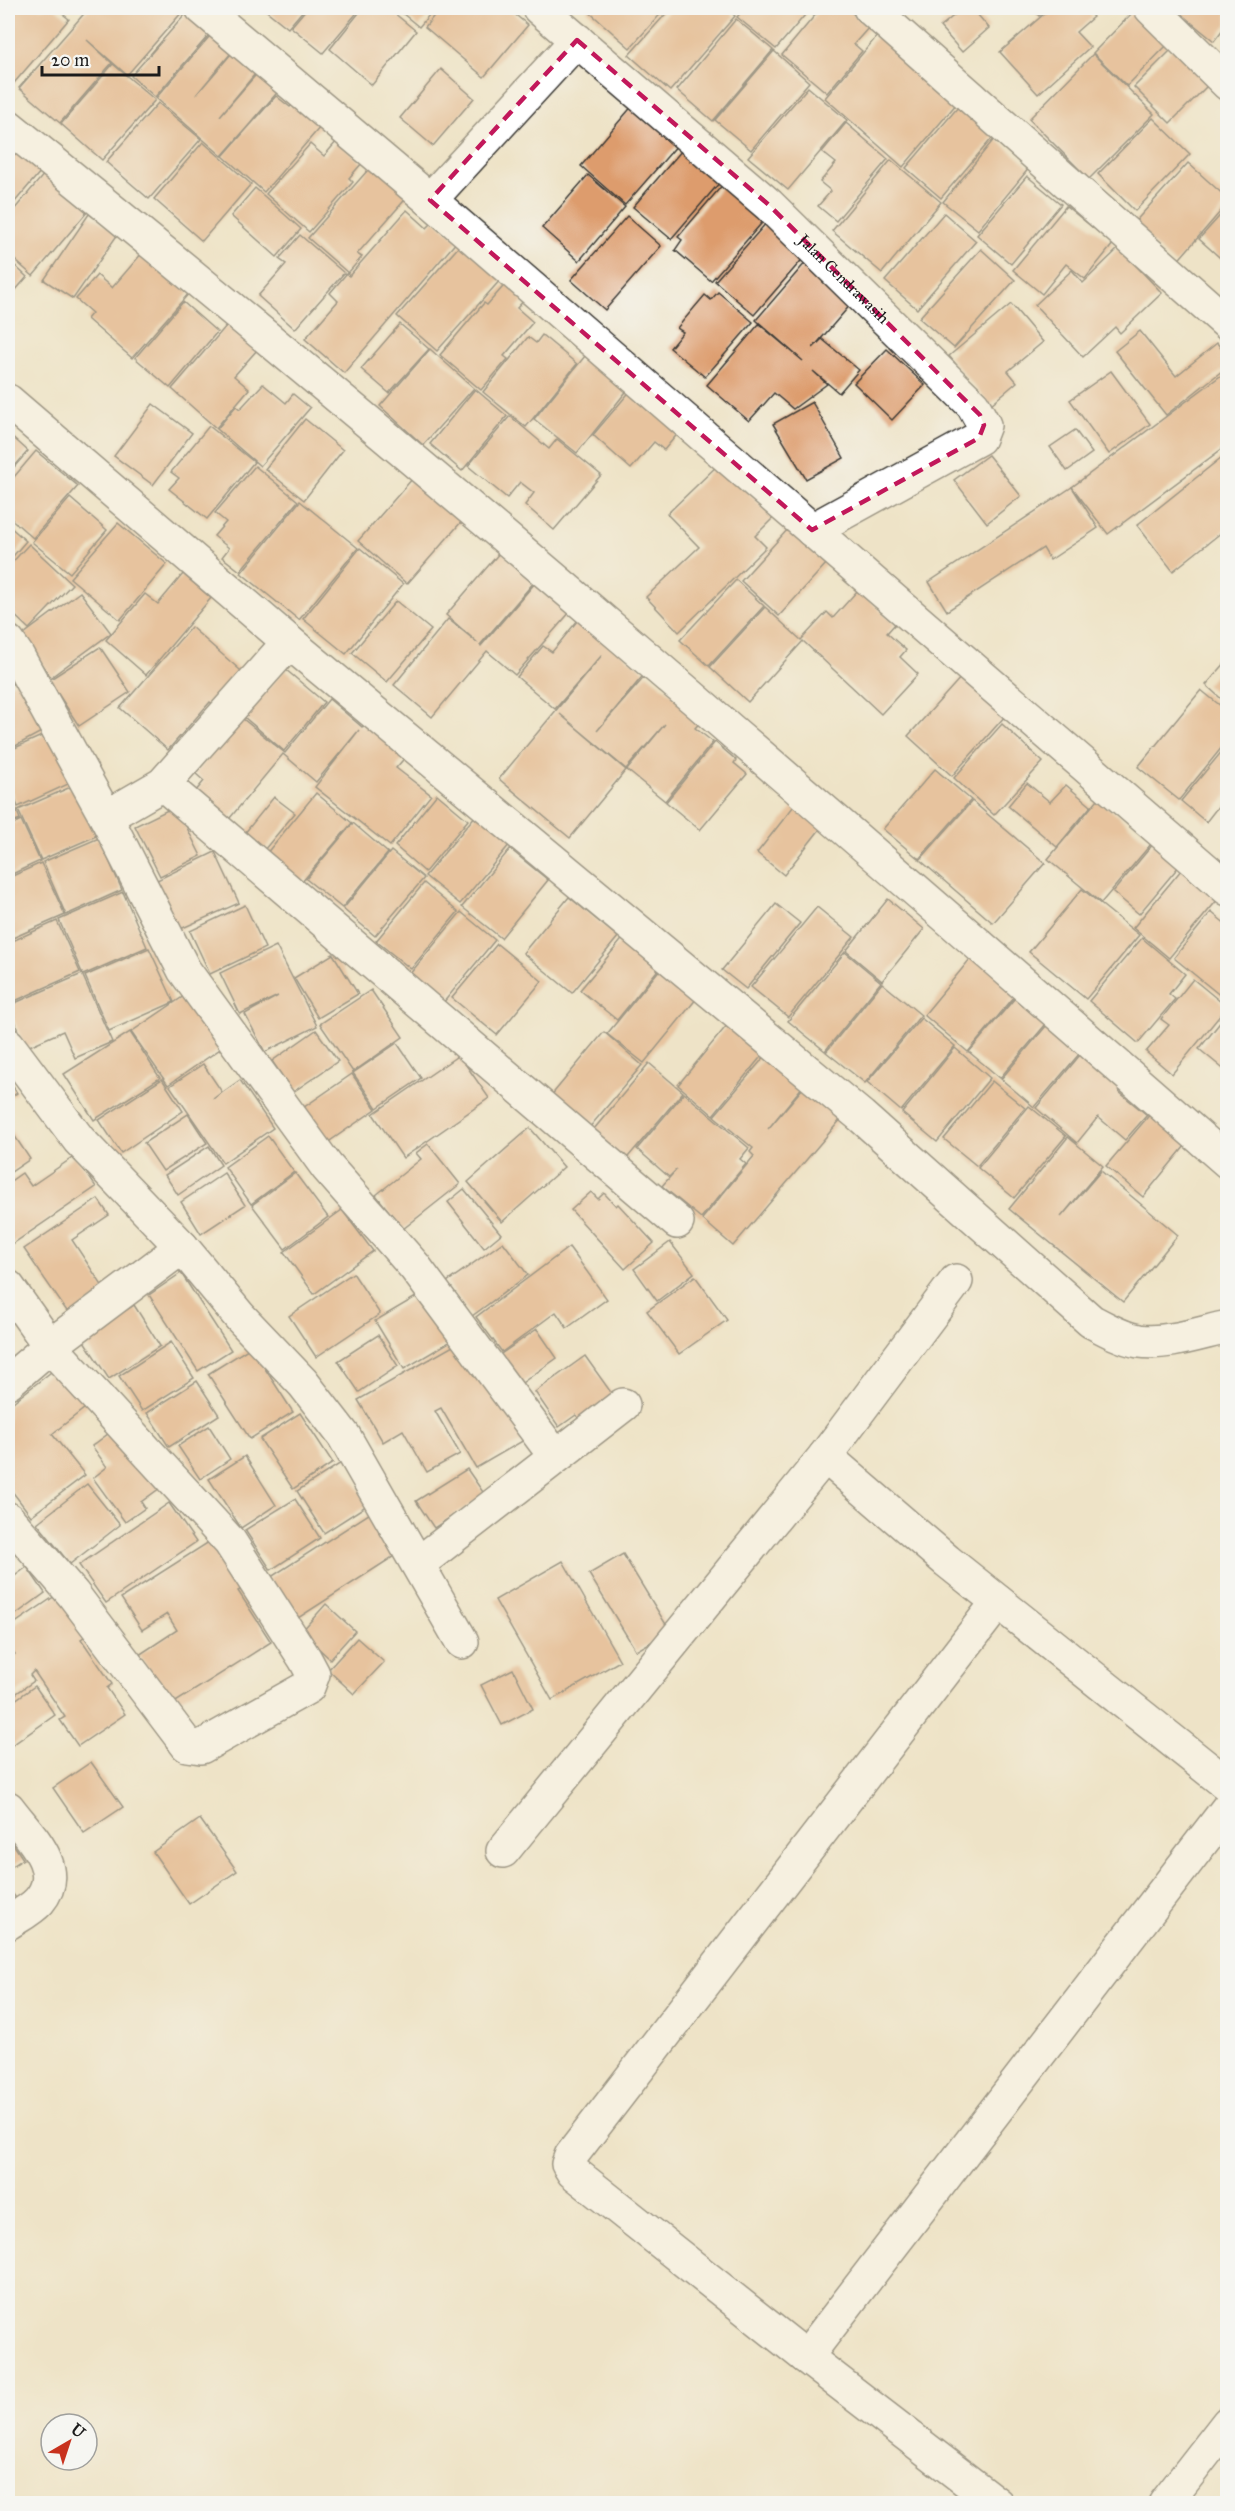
<svg xmlns="http://www.w3.org/2000/svg" width="1235" height="2511" viewBox="0 0 1235 2511" font-family="'IM FELL Great Primer',serif">
<style>
.building{fill:#dd9c6d}
.lines{fill:none;stroke-linecap:round;stroke-linejoin:round}
.minor-casing{stroke:#3c3a36;stroke-width:36}
.minor{stroke:#fff;stroke-width:33}
.marked{fill:none;stroke:#c2185b;stroke-width:4.5;stroke-dasharray:12 8;stroke-linejoin:round}
.labels{text-anchor:middle;stroke-width:5;stroke-linejoin:round;paint-order:stroke}
.street-label{font-size:16px;fill:#1c1c1c;stroke:#f6f6f2}
</style>
<rect width="100%" height="100%" fill="#f6f6f2"/>
<filter id="ink" filterUnits="userSpaceOnUse"><feTurbulence type="fractalNoise" baseFrequency=".0167" numOctaves="2"/><feDisplacementMap in="SourceGraphic" scale="12" xChannelSelector="R" yChannelSelector="G"/><feConvolveMatrix kernelMatrix="1 2 1 2 8 2 1 2 1" color-interpolation-filters="sRGB"/></filter>
<filter id="wash" filterUnits="userSpaceOnUse"><feTurbulence type="fractalNoise" baseFrequency=".008" numOctaves="4" result="noise"/><feDisplacementMap in="SourceGraphic" scale="24" xChannelSelector="R" yChannelSelector="G"/><feGaussianBlur stdDeviation="1.35" result="paint"/><feColorMatrix in="noise" values="0 0 0 0 0 0 0 0 0 0 0 0 0 0 0 0 0 1.4 0 .05"/><feComposite in="paint" operator="in"/></filter>
<g filter="url(#wash)">
<rect width="100%" height="100%" fill="#eee3c7"/>
<g id="blocks">
<!-- building -->
<g class="building">
<path d="M8 8H55L69 19 8 90Z"/>
<path d="M89 8H179L183 11 127 75 87 40 112 63 60 123 19 88Z"/>
<path d="M191 8 215 28 155 97 131 76Z"/>
<path d="M263 8H305L288 28Z"/>
<path d="M307 8H361L323 53 291 27Z"/>
<path d="M363 8H388L416 31 372 85 330 49Z"/>
<path d="M396 8H435L419 27Z"/>
<path d="M440 8H507L528 25 484 77 425 27Z"/>
<path d="M589 8H666L630 48 587 10Z"/>
<path d="M671 8H733L730 11 735 16 670 91 629 55Z"/>
<path d="M745 8H811L776 49 737 17Z"/>
<path d="M821 8H836L840 11 846 8 869 27 854 44 862 51 827 93 782 55Z"/>
<path d="M963 8H972L989 28 962 52 940 27Z"/>
<path d="M1032 8H1049L1039 16Z"/>
<path d="M1051 8H1085L1093 17 1076 32 1090 47 1038 94 1000 52Z"/>
<path d="M1179 8H1227V24L1214 41 1176 10Z"/>
<path d="M1135 10 1169 43 1127 86 1093 53Z"/>
<path d="M736 19 773 50 713 121 677 90Z"/>
<path d="M216 29 236 47 196 95 237 47 260 68 220 116 261 69 282 87 222 156 156 98Z"/>
<path d="M878 35 957 103 903 167 825 98Z"/>
<path d="M1178 43 1214 79 1170 123 1134 87Z"/>
<path d="M774 51 809 82 751 150 715 120Z"/>
<path d="M1093 54 1154 114 1089 179 1029 119Z"/>
<path d="M113 64 155 100 102 160 61 124Z"/>
<path d="M441 69 474 98 433 146 400 118Z"/>
<path d="M808 87 847 120 788 190 748 157Z"/>
<path d="M276 96 290 107 300 96 327 119 264 192 223 156Z"/>
<path d="M158 103 201 139 149 199 106 162Z"/>
<path d="M634 104 679 143 625 205 581 166Z"/>
<path d="M959 106 994 136 941 198 906 168Z"/>
<path d="M1153 118 1190 154 1135 211 1098 174Z"/>
<path d="M846 123 888 159 836 221 818 206 831 191 820 182 836 163 822 152Z"/>
<path d="M8 133 46 165 8 210Z"/>
<path d="M995 138 1030 167 978 230 943 202Z"/>
<path d="M337 141 362 163 349 178 353 182 309 232 266 194 310 144 324 156Z"/>
<path d="M203 142 251 184 202 241 154 199Z"/>
<path d="M683 149 721 181 671 239 633 207Z"/>
<path d="M891 160 941 202 882 273 832 231Z"/>
<path d="M375 162 410 194 357 254 362 257 348 273 308 238Z"/>
<path d="M1188 163 1227 198V204L1175 264 1132 225Z"/>
<path d="M50 167 93 205 33 276 8 254V217Z"/>
<path d="M588 175 625 207 579 261 542 228Z"/>
<path d="M1027 176 1061 204 1011 264 977 235Z"/>
<path d="M725 182 767 217 711 281 675 250 682 240 678 237Z"/>
<path d="M255 188 301 229 277 257 231 216Z"/>
<path d="M1066 206 1113 244 1085 279 1066 264 1042 294 1013 270Z"/>
<path d="M1227 208V264L1199 239Z"/>
<path d="M407 210 427 228 435 220 458 240 344 373 305 339 338 301 330 293 347 273 349 276Z"/>
<path d="M944 213 976 241 917 309 885 281Z"/>
<path d="M89 214 118 234 73 299 44 280Z"/>
<path d="M627 216 661 246 605 310 571 280Z"/>
<path d="M768 221 806 255 754 315 715 281Z"/>
<path d="M300 235 344 273 295 329 258 296 286 264 279 259Z"/>
<path d="M462 243 502 278 437 351 397 316Z"/>
<path d="M1119 248 1162 293 1120 333 1115 327 1083 357 1035 305 1072 270 1083 283Z"/>
<path d="M981 249 1015 280 954 348 919 318Z"/>
<path d="M143 252 190 292 132 358 87 319 92 313 76 299 97 275 112 288Z"/>
<path d="M8 259 27 277 8 299Z"/>
<path d="M806 262 852 303 813 348 822 339 859 370 839 393 813 371 827 384 793 409 774 393 749 421 707 385 759 324 803 361 756 320Z"/>
<path d="M509 280 528 296 517 308 533 322 504 356 508 359 481 390 440 355 484 303 487 305Z"/>
<path d="M718 292 753 322 705 377 670 348 683 332 677 328 705 295 711 300Z"/>
<path d="M183 302 217 332 170 388 135 358Z"/>
<path d="M1011 304 1043 342 1008 371 1017 382 990 405 949 356Z"/>
<path d="M400 324 429 349 389 393 361 369Z"/>
<path d="M227 325 257 350 234 376 249 389 216 428 172 389Z"/>
<path d="M1140 331 1176 376 1217 343 1227 356V367L1166 415 1115 351Z"/>
<path d="M542 335 577 364 526 427 483 392 528 337 536 343Z"/>
<path d="M430 349 474 388 423 445 380 406Z"/>
<path d="M887 349 925 385 892 420 854 383Z"/>
<path d="M585 356 606 373 633 383 577 453 534 419Z"/>
<path d="M1111 371 1150 424 1109 454 1070 400Z"/>
<path d="M1227 371V445L1108 534 1072 487Z"/>
<path d="M263 384 286 403 293 394 310 408 260 466 217 429 236 406 240 409Z"/>
<path d="M475 389 507 416 462 471 430 444Z"/>
<path d="M632 389 680 431 664 450 654 442 631 469 593 435Z"/>
<path d="M812 402 844 458 806 479 773 424Z"/>
<path d="M153 404 192 433 153 485 114 456Z"/>
<path d="M510 416 549 449 557 439 601 475 554 530 525 505 534 493 520 482 507 498 468 466Z"/>
<path d="M305 419 343 450 304 500 265 469Z"/>
<path d="M209 426 254 462 207 519 169 489 179 478 171 472Z"/>
<path d="M1075 430 1092 453 1067 471 1050 447Z"/>
<path d="M8 433 28 451 8 474Z"/>
<path d="M36 451 78 486 33 538 8 516V484Z"/>
<path d="M1227 453V528L1173 571 1137 525Z"/>
<path d="M988 455 1021 496 987 523 954 480Z"/>
<path d="M720 463 773 518 755 536 766 547 679 632 646 597 699 547 667 514Z"/>
<path d="M255 466 298 501 240 571 222 557 229 548 214 536 226 522 215 513Z"/>
<path d="M413 478 462 521 407 584 358 541Z"/>
<path d="M1072 487 1098 528 1050 560 1043 548 947 611 929 582Z"/>
<path d="M70 498 107 530 70 573 32 542Z"/>
<path d="M300 501 358 548 299 620 241 573Z"/>
<path d="M118 523 167 564 120 620 70 578Z"/>
<path d="M8 525 26 541 8 562Z"/>
<path d="M788 529 826 564 779 616 741 581Z"/>
<path d="M29 544 72 584 29 629 8 609V567Z"/>
<path d="M360 548 403 584 346 654 303 619Z"/>
<path d="M501 551 535 581 480 645 481 646 536 582 571 611 515 675 487 651 432 717 394 685 448 619 478 643 446 615Z"/>
<path d="M183 574 211 598 146 675 106 640 145 594 158 604Z"/>
<path d="M736 580 764 606 709 666 680 640Z"/>
<path d="M858 590 895 624 887 633 906 650 900 657 918 674 881 714 803 641 748 702 710 667 765 607 801 640 827 612 833 618Z"/>
<path d="M80 592 111 633 51 677 20 637Z"/>
<path d="M396 601 431 630 387 682 352 653Z"/>
<path d="M578 620 646 672 597 731 647 674 703 719 695 728 713 742 665 801 627 770 665 724 626 769 560 714 626 770 570 838 499 779 602 655 555 709 517 677 543 646 552 652Z"/>
<path d="M191 627 248 677 220 709 210 702 168 750 120 708Z"/>
<path d="M100 647 130 692 79 726 49 680Z"/>
<path d="M1227 661V704L1206 685Z"/>
<path d="M285 669 324 702 284 751 244 717Z"/>
<path d="M962 676 1006 715 952 776 908 736Z"/>
<path d="M19 680 45 730 8 750V686Z"/>
<path d="M1201 690 1227 711V741L1179 800 1138 767Z"/>
<path d="M329 699 362 727 368 721 408 754 396 768 431 795 390 846 315 787 359 730 316 782 283 754 225 824 191 797 204 781 195 773 228 732 230 734 243 719 285 753Z"/>
<path d="M1002 724 1043 762 994 815 954 778Z"/>
<path d="M55 730 77 780 18 807 8 783V751Z"/>
<path d="M715 742 736 760 734 763 747 774 700 830 666 802Z"/>
<path d="M1223 750 1227 754V795L1206 822 1181 801Z"/>
<path d="M935 769 971 800 919 859 883 829Z"/>
<path d="M1027 783 1050 802 1066 785 1091 806 1057 847 1008 806Z"/>
<path d="M73 786 96 836 41 860 18 810Z"/>
<path d="M8 790 20 819 8 824Z"/>
<path d="M316 793 352 823 296 889 261 860Z"/>
<path d="M437 794 468 820 425 872 395 846Z"/>
<path d="M274 797 295 813 259 856 240 839Z"/>
<path d="M1098 799 1151 844 1101 903 1048 859Z"/>
<path d="M972 801 1045 863 993 923 920 860Z"/>
<path d="M797 802 824 824 784 875 757 853Z"/>
<path d="M176 806 201 856 160 876 135 826Z"/>
<path d="M481 809 515 838 460 904 425 876Z"/>
<path d="M21 820 40 861 8 876V826Z"/>
<path d="M353 823 388 853 342 908 306 879Z"/>
<path d="M99 838 122 890 66 915 43 862Z"/>
<path d="M1154 843 1180 865 1139 914 1113 892Z"/>
<path d="M510 849 548 880 501 938 462 907Z"/>
<path d="M391 851 424 878 375 936 343 909Z"/>
<path d="M215 852 239 903 176 931 153 882Z"/>
<path d="M41 863 65 915 8 940V878Z"/>
<path d="M1182 869 1218 899 1169 958 1133 928Z"/>
<path d="M424 883 458 912 411 969 376 941Z"/>
<path d="M1082 889 1139 935 1086 999 1029 952Z"/>
<path d="M123 892 147 947 83 975 59 920Z"/>
<path d="M569 897 618 937 572 993 523 953Z"/>
<path d="M888 899 924 929 882 981 846 951Z"/>
<path d="M776 904 800 923 746 989 722 970Z"/>
<path d="M245 905 265 948 210 974 190 931Z"/>
<path d="M817 907 854 937 788 1017 751 987Z"/>
<path d="M461 912 495 940 443 1003 409 975Z"/>
<path d="M1211 912 1227 925V1001L1174 958Z"/>
<path d="M57 921 80 972 8 1004V943Z"/>
<path d="M625 936 661 966 617 1020 580 990Z"/>
<path d="M1142 938 1185 974 1169 994 1175 999 1138 1043 1089 1001Z"/>
<path d="M497 944 542 981 497 1035 452 998Z"/>
<path d="M276 946 317 1026 265 1052 245 1014 278 996 240 1014 220 973Z"/>
<path d="M149 948 174 1002 109 1031 85 976Z"/>
<path d="M845 952 881 982 825 1051 788 1021Z"/>
<path d="M975 953 1020 990 968 1052 924 1015Z"/>
<path d="M333 954 358 994 318 1018 294 978Z"/>
<path d="M661 968 697 998 644 1063 607 1034Z"/>
<path d="M82 974 112 1042 75 1058 63 1031 25 1048 8 1006Z"/>
<path d="M1193 979 1227 1007 1172 1074 1146 1052 1169 1025 1161 1019Z"/>
<path d="M882 983 921 1015 865 1083 826 1052Z"/>
<path d="M371 990 403 1037 353 1072 320 1024Z"/>
<path d="M1021 991 1052 1017 1000 1078 969 1052Z"/>
<path d="M187 994 223 1047 168 1085 131 1032Z"/>
<path d="M1227 1014V1072L1199 1049Z"/>
<path d="M921 1018 955 1046 901 1111 867 1082Z"/>
<path d="M1053 1018 1086 1046 1034 1107 1001 1079Z"/>
<path d="M728 1024 764 1053 713 1115 678 1085Z"/>
<path d="M316 1030 338 1061 293 1092 272 1061Z"/>
<path d="M130 1032 160 1078 94 1120 64 1074Z"/>
<path d="M604 1032 642 1065 583 1135 545 1103Z"/>
<path d="M397 1043 421 1078 377 1108 353 1073Z"/>
<path d="M955 1048 990 1078 937 1142 902 1113Z"/>
<path d="M1085 1049 1126 1084 1119 1092 1147 1115 1125 1140 1098 1117 1077 1143 1036 1108Z"/>
<path d="M459 1055 489 1098 403 1158 373 1114Z"/>
<path d="M766 1055 803 1086 768 1129 809 1081 847 1112 733 1246 702 1219 754 1156 750 1152 753 1148 714 1116Z"/>
<path d="M649 1063 683 1092 623 1163 589 1135Z"/>
<path d="M203 1064 222 1092 213 1099 240 1080 273 1128 223 1163 170 1086Z"/>
<path d="M352 1074 376 1109 324 1145 300 1110Z"/>
<path d="M8 1079 17 1093 8 1099Z"/>
<path d="M162 1079 183 1111 121 1153 99 1120Z"/>
<path d="M992 1081 1025 1108 977 1166 944 1139Z"/>
<path d="M684 1093 749 1148 740 1159 746 1164 701 1218 662 1186 677 1169 669 1177 637 1149Z"/>
<path d="M1158 1105 1194 1135 1143 1197 1106 1166Z"/>
<path d="M1029 1106 1066 1136 1014 1198 978 1168Z"/>
<path d="M188 1114 207 1143 163 1171 144 1143Z"/>
<path d="M8 1126 30 1159 8 1174Z"/>
<path d="M530 1128 564 1167 502 1222 468 1182Z"/>
<path d="M268 1136 294 1172 251 1204 225 1167Z"/>
<path d="M1068 1137 1103 1166 1061 1217 1101 1171 1178 1235 1123 1302 1009 1209Z"/>
<path d="M428 1144 460 1184 403 1229 376 1195 421 1159 416 1153Z"/>
<path d="M209 1146 221 1165 178 1195 165 1175Z"/>
<path d="M75 1156 96 1187 8 1247V1183L22 1173 31 1186Z"/>
<path d="M224 1173 245 1205 201 1234 181 1202Z"/>
<path d="M295 1173 328 1217 285 1249 252 1205Z"/>
<path d="M464 1189 501 1234 484 1248 448 1202Z"/>
<path d="M591 1192 598 1199 604 1193 616 1206 618 1204 654 1243 625 1269 571 1210Z"/>
<path d="M98 1199 109 1215 72 1240 107 1293 71 1317 24 1249Z"/>
<path d="M342 1210 373 1251 314 1294 284 1252Z"/>
<path d="M503 1242 528 1275 472 1316 447 1282Z"/>
<path d="M670 1242 694 1273 657 1301 634 1269Z"/>
<path d="M569 1247 607 1299 567 1328 556 1312 502 1352 476 1317Z"/>
<path d="M181 1273 231 1350 198 1371 149 1295Z"/>
<path d="M353 1273 380 1314 316 1357 289 1316Z"/>
<path d="M695 1276 727 1320 679 1354 647 1311Z"/>
<path d="M431 1288 458 1337 404 1369 375 1321Z"/>
<path d="M134 1305 160 1346 109 1379 82 1338Z"/>
<path d="M537 1329 557 1358 519 1385 498 1356Z"/>
<path d="M378 1335 398 1366 359 1392 338 1361Z"/>
<path d="M467 1338 526 1439 476 1468 441 1408 435 1411 460 1454 427 1472 403 1430 383 1442 358 1400Z"/>
<path d="M171 1342 194 1378 142 1411 119 1376Z"/>
<path d="M251 1347 293 1412 250 1439 208 1374Z"/>
<path d="M585 1356 615 1398 581 1421 576 1415 559 1427 535 1392Z"/>
<path d="M60 1365 90 1404 52 1434 85 1475 31 1516 8 1486V1406Z"/>
<path d="M197 1381 219 1415 169 1447 147 1413Z"/>
<path d="M300 1413 333 1463 293 1489 260 1439Z"/>
<path d="M120 1425 164 1485 141 1502 145 1508 125 1522 93 1478 107 1467 92 1446Z"/>
<path d="M209 1426 230 1459 200 1479 178 1446Z"/>
<path d="M245 1456 276 1505 241 1528 209 1479Z"/>
<path d="M341 1463 369 1504 324 1533 297 1491Z"/>
<path d="M467 1469 485 1495 434 1528 416 1501Z"/>
<path d="M87 1484 120 1525 70 1564 37 1523Z"/>
<path d="M295 1499 320 1538 271 1570 245 1530Z"/>
<path d="M169 1503 196 1542 106 1603 79 1565Z"/>
<path d="M375 1510 402 1551 295 1620 268 1579Z"/>
<path d="M212 1540 243 1588 238 1591 271 1642 171 1705 139 1655 177 1630 167 1614 142 1630 121 1598Z"/>
<path d="M623 1554 670 1631 636 1651 589 1574Z"/>
<path d="M563 1561 620 1661 552 1700 495 1600Z"/>
<path d="M27 1567 45 1593 8 1620V1581Z"/>
<path d="M61 1592 90 1633 81 1639 112 1684 107 1688 125 1714 78 1746 60 1720 65 1717 34 1671 30 1675 34 1681 8 1699V1659L15 1654 8 1643V1628Z"/>
<path d="M326 1604 355 1631 330 1659 301 1632Z"/>
<path d="M357 1638 384 1662 354 1694 328 1670Z"/>
<path d="M513 1669 533 1709 502 1725 481 1685Z"/>
<path d="M35 1686 55 1715 8 1748V1705Z"/>
<path d="M91 1762 123 1807 84 1833 53 1788Z"/>
<path d="M200 1819 237 1871 189 1904 153 1852Z"/>
<path d="M8 1836 23 1859 8 1869Z"/>
<path d="M8 1887 20 1904 8 1913Z"/>
</g>
</g>
</g>
<g filter="url(#ink)">
<use href="#blocks" fill-opacity="0" stroke="#3c3a36" stroke-width="1.5"/>
<g class="lines">
<defs>
<g id="minor">
<path d="M202 8 430 200 1228 889"/>
<path id="s1" d="M539 8 769 205 973 405 984 425 979 438 812 530"/>
<path d="M870 8 1228 324"/>
<path d="M1151 8 1228 84"/>
<path d="M8 126C423 460 826 811 1228 1162"/>
<path d="M430 200 577 40"/>
<path d="M8 401 289 642 861 1116 1091 1321C1106 1329 1122 1338 1139 1341 1167 1345 1200 1333 1228 1327"/>
<path d="M8 642 17 655 106 817 184 970 327 1167 415 1267 555 1456"/>
<path d="M163 784 677 1222"/>
<path d="M106 817 163 784 289 642"/>
<path d="M8 1045 79 1140 182 1247 240 1317 303 1383 344 1436 462 1642"/>
<path d="M956 1281 825 1456 947 1561 1228 1785"/>
<path d="M8 1287 50 1346 230 1542 305 1659 313 1674 308 1687 201 1747 187 1745 73 1594 8 1519"/>
<path d="M8 1382 50 1346 182 1247"/>
<path d="M418 1564 623 1405"/>
<path d="M8 1808C27 1834 67 1868 39 1901 31 1910 17 1917 8 1923"/>
<path d="M503 1851 825 1456"/>
<path d="M806 2357 1228 1808"/>
<path d="M997 2504 806 2357 573 2172 568 2164 571 2156 998 1602"/>
<path d="M1165 2504 1228 2423"/>
</g>
</defs>
<!-- minor casing -->
<use href="#minor" class="minor-casing"/>
<!-- minor -->
<use href="#minor" class="minor"/>
</g>
</g>
<!-- marked area -->
<path d="M0 0H1235V2511H0ZM577 40 769 205 980 415 984 425 979 438 812 530 430 200Z" fill="#eee3c7" fill-opacity=".55" fill-rule="evenodd"/>
<path class="marked" d="M577 40 769 205 980 415 984 425 979 438 812 530 430 200Z"/>
<g class="labels">
<!-- street labels -->
<g class="street-label">
<text dy="6" stroke="none"><textPath href="#s1" startOffset="408">Jalan Cendrawasih</textPath></text>
</g>
</g>
<!-- margin -->
<rect width="1235" height="2511" fill="none" stroke="#f6f6f2" stroke-width="30"/>
<!-- north arrow -->
<g transform="translate(69 2442) rotate(39)"><circle r="28" fill="#f6f6f2" stroke="#9f9f9c" stroke-width="1.5"/>
<path d="M0-4.5L10 22L0 15L-10 22Z" fill="#c8321e"/>
<text y="-9" font-size="16" font-weight="bold" text-anchor="middle" fill="#1c1c1c">U</text>
</g>
<!-- scale -->
<path d="M42 66v9h117v-9" fill="none" stroke="#1c1c1c" stroke-width="3"/>
<text x="51" y="66" font-size="18" fill="#1c1c1c" stroke="#f6f6f2" stroke-width="4.5" paint-order="stroke">20 m</text>
</svg>
